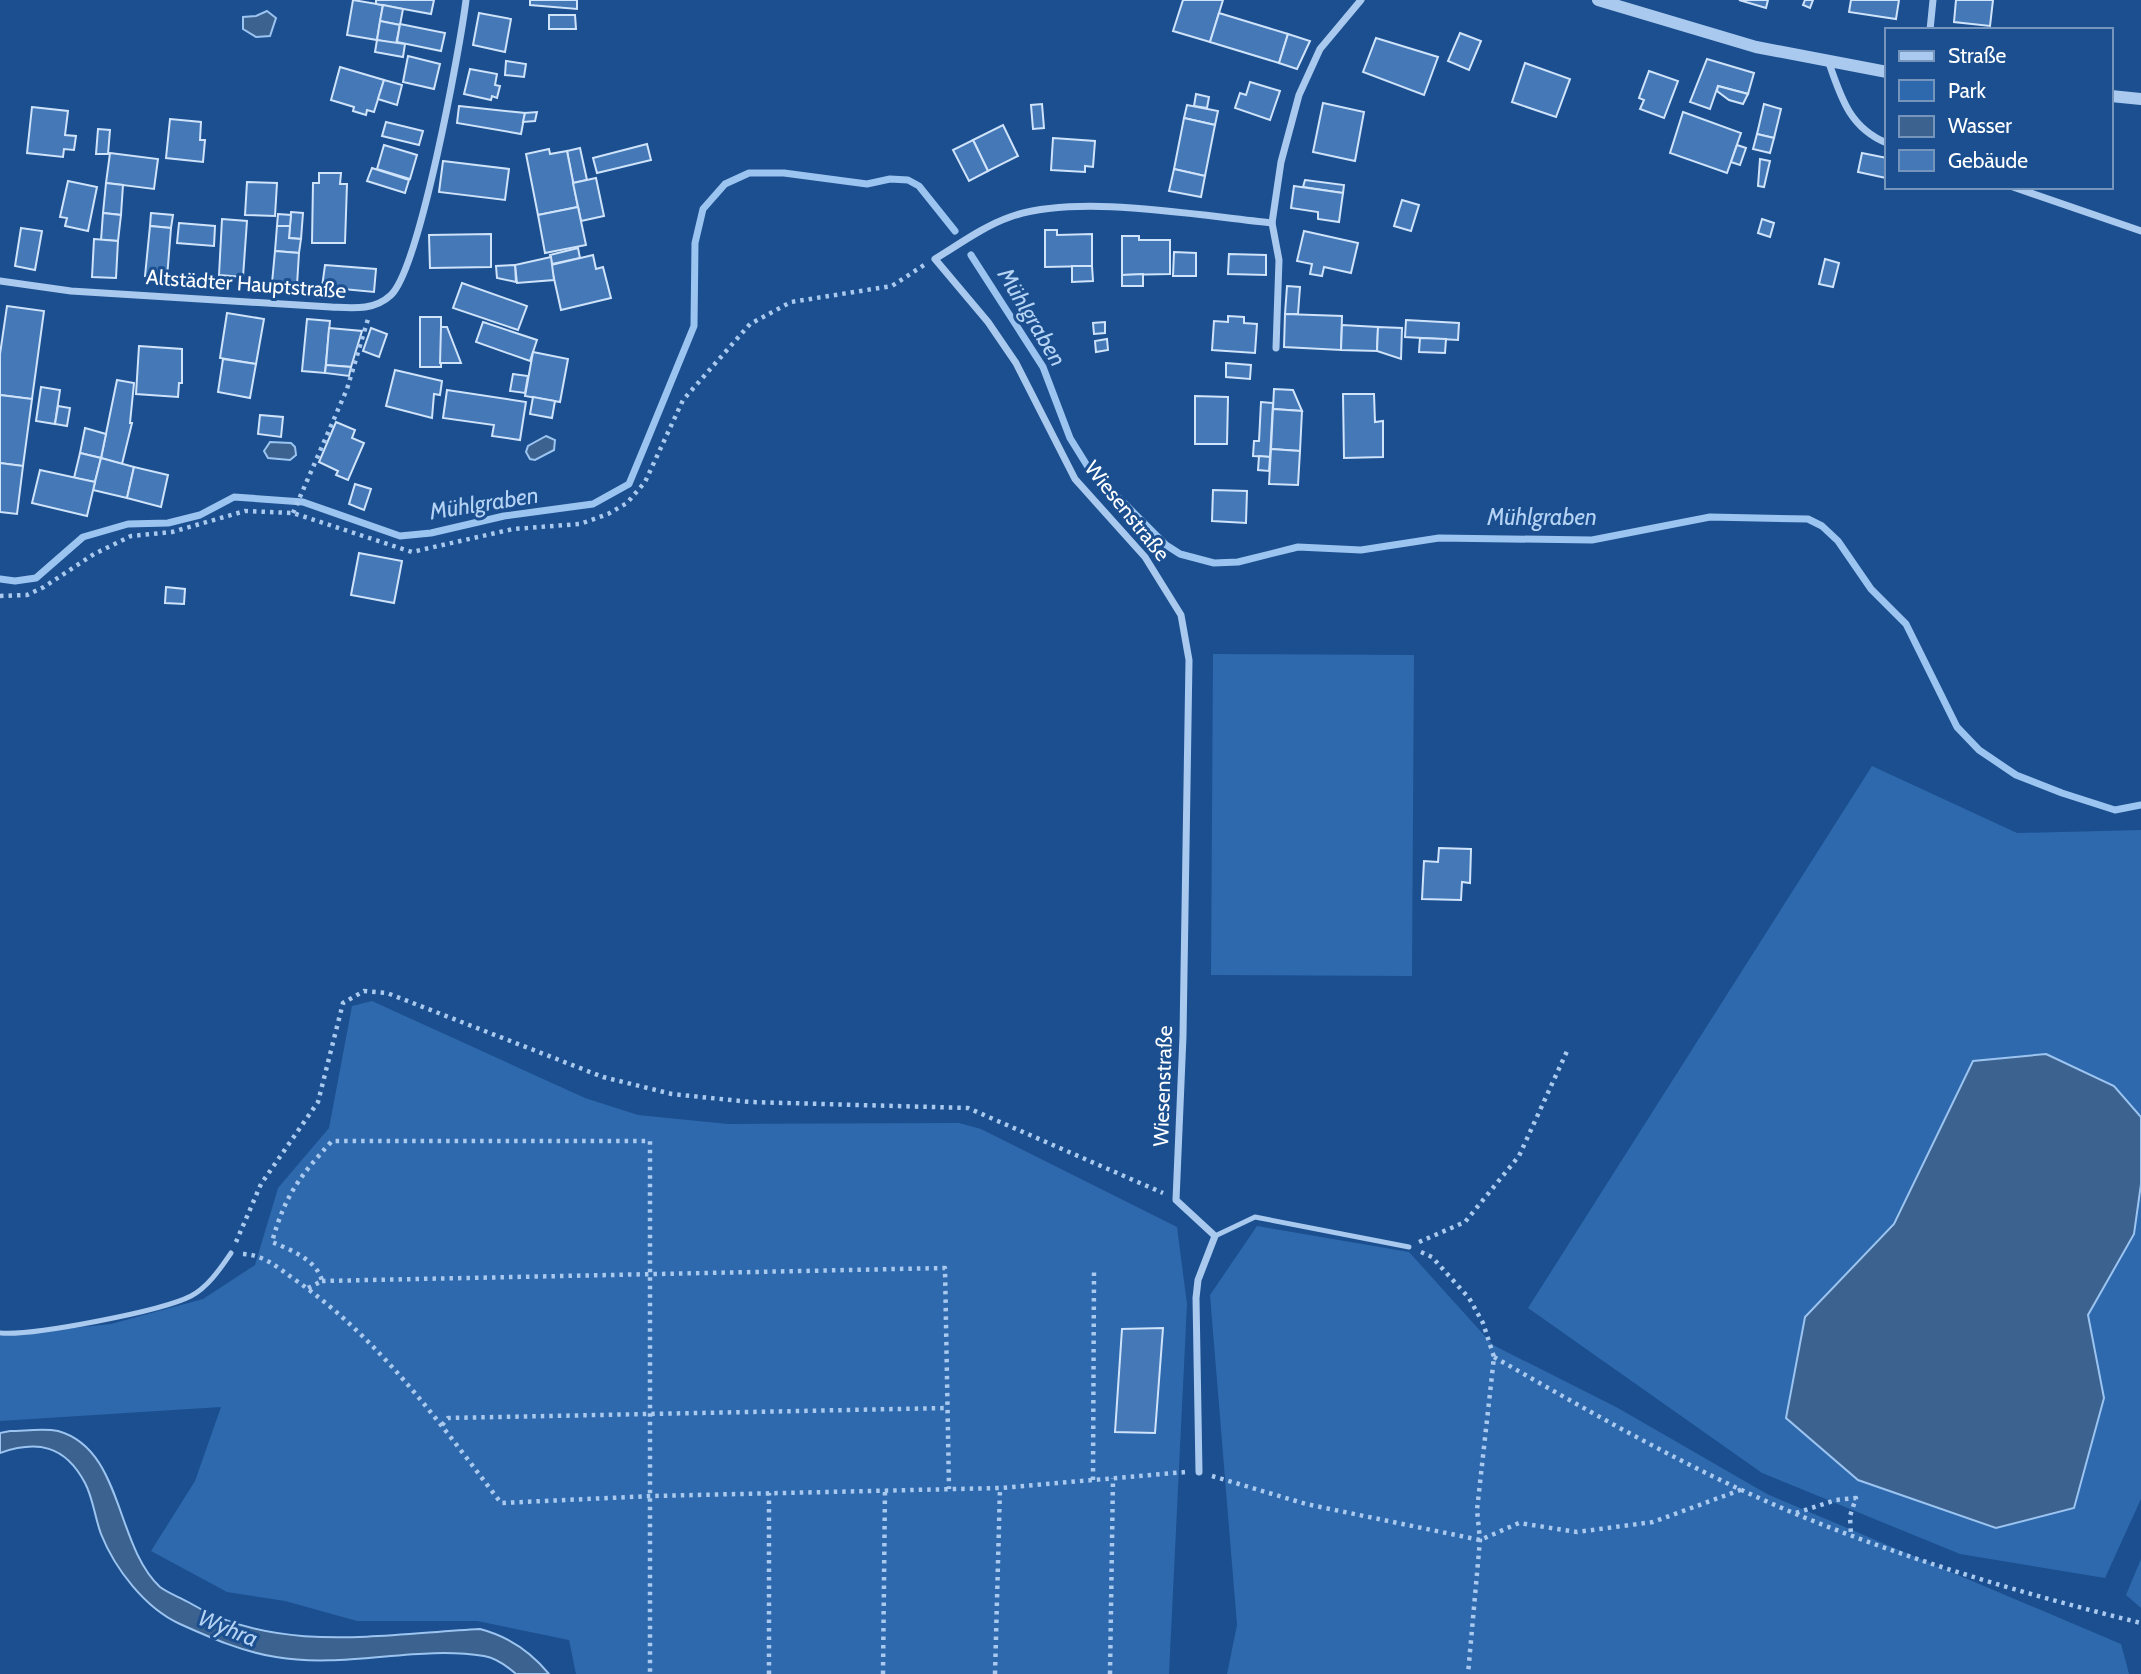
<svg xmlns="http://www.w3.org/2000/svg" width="2141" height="1674" viewBox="0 0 2141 1674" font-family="Cabin,sans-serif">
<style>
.green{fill:#2e69ad}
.water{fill:#3c6290;stroke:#9cc4f0;stroke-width:2}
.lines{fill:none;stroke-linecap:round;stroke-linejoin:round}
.stream{stroke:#9cc4f0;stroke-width:7}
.building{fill:#4478b7;stroke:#cfe3fa;stroke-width:2}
.path{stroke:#a9c9ee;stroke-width:4.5;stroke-dasharray:3.5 5;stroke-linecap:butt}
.service{stroke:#a9c9ee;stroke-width:5}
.minor{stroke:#a9c9ee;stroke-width:7}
.tertiary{stroke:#a9c9ee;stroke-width:12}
.labels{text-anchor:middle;stroke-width:6;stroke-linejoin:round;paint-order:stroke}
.street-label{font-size:21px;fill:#fff;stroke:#1b4f8f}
.water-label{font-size:23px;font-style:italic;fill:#b5d3f5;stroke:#1b4f8f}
</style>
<rect width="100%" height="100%" fill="#1b4f8f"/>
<!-- green -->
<g class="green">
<path d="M1213 654 1414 655 1412 976 1211 975Z"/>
<path d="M1872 766 2017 833 2141 830V1499L2105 1578 1960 1554 1762 1473 1528 1308Z"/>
<path d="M372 1001 585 1098 638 1115 728 1124 959 1123 981 1129 1177 1227 1187 1304 1169 1674H576L569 1640 477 1621H357L285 1601 227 1592 151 1551 195 1481 221 1407 0 1421V1336L111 1324 203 1299 255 1265 278 1188 329 1128 352 1006Z"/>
<path d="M1257 1226 1409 1252 1493 1345 1618 1408 1767 1494 2121 1644 2129 1674H1227L1237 1625 1210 1295Z"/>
<path d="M2141 1559V1608L2126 1595Z"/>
</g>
<!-- water -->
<g class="water">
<path d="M267 11 276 18 270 36 256 37 243 29V17L256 16Z"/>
<path d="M546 436 555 440 554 450 535 460 530 459 526 452 528 446Z"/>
<path d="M270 442 291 443 295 447 296 455 290 460 268 458 264 451Z"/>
<path d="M2046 1054 2114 1086 2141 1117V1184L2134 1234 2088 1315 2104 1398 2074 1508 1996 1528 1858 1480 1786 1418 1805 1317 1894 1224 1973 1061Z"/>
<path d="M10 1431C24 1431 44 1428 58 1431 123 1449 115 1545 160 1587 168 1593 179 1597 188 1602 275 1655 383 1634 480 1629 507 1636 531 1652 549 1674H516C507 1666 496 1658 484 1656 417 1645 345 1669 276 1657 243 1652 211 1638 180 1624 145 1608 115 1569 101 1534 95 1518 93 1498 85 1483 65 1445 37 1440 0 1453V1433Z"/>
</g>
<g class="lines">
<!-- stream -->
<g class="stream">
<path d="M971 255 1043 367 1070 438 1088 467 1166 545 1180 554 1214 563 1238 562 1298 547 1361 550 1439 538 1592 540 1710 517 1808 519 1822 526 1838 541 1871 589 1906 624 1957 727 1979 750 2016 775 2062 793 2115 810 2141 805"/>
<path d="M0 579 15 581 36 578 83 537 128 524 168 523 200 515 234 497 303 502 400 536 431 533 504 516 593 504 629 484 646 443 694 326 695 243 703 209 725 184 749 173H784L867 184 890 179 908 180 919 186 955 231"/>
</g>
</g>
<!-- building -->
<g class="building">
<path d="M353 0 383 5 377 40 347 35Z"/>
<path d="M376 0H434L431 14 376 4Z"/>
<path d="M530 0H577V9L530 5Z"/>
<path d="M1183 0H1223L1210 42 1173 31Z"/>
<path d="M1739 0H1768L1766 8Z"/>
<path d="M1805 0H1813L1810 8 1803 5Z"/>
<path d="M1851 0H1899L1896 19 1849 12Z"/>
<path d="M1956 0H1993L1990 26 1954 22Z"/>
<path d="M383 5 403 9 400 25 380 21Z"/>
<path d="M479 13 511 19 505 52 473 45Z"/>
<path d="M1219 13 1288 34 1279 63 1210 42Z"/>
<path d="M549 15H575L576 29H549Z"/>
<path d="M380 21 400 25 396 44 377 40Z"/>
<path d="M400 24 445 33 441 51 397 42Z"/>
<path d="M1460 33 1481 41 1469 70 1448 61Z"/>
<path d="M1288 34 1310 41 1297 69 1279 63Z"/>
<path d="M1376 38 1438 57 1424 95 1363 72Z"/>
<path d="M377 40 405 44 403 57 375 52Z"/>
<path d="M408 56 440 64 434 89 403 82Z"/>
<path d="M1707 59 1754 73 1748 94 1718 86 1710 109 1690 102Z"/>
<path d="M506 61 526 64 524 77 505 75Z"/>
<path d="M1525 63 1570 79 1556 117 1512 102Z"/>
<path d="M340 67 384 80 374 112 367 110 366 115 353 111 354 107 331 100Z"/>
<path d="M470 69 497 74 495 85 500 86 497 98 492 96 491 100 464 94Z"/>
<path d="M1649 71 1678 81 1664 118 1640 109 1644 100 1639 98Z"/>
<path d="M384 80 402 85 397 105 378 99Z"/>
<path d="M1250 82 1280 91 1270 120 1235 108 1240 93 1246 95Z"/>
<path d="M1718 86 1748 94 1743 104 1729 100 1717 91Z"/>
<path d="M1196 94 1209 97 1207 108 1194 106Z"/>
<path d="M1323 103 1364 112 1355 161 1313 152Z"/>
<path d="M1042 104 1044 128 1033 129 1031 105Z"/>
<path d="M1764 104 1781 109 1774 138 1757 134Z"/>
<path d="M1187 105 1218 111 1215 125 1184 118Z"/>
<path d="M459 106 525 113 521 134 457 123Z"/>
<path d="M32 107 68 111 65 135 76 136 74 150 64 149 63 157 27 153Z"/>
<path d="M537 112 535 121 523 122 525 113Z"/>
<path d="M1683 112 1741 133 1727 173 1670 153Z"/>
<path d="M1184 118 1215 125 1205 176 1174 169Z"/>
<path d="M170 119 201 122 200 140H205L203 162 166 158Z"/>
<path d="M386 122 423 131 419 145 382 136Z"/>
<path d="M1003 125 1018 156 988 171 973 140Z"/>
<path d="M98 129 110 130 108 154H96Z"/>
<path d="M1757 134 1774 138 1770 153 1753 149Z"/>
<path d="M1053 138 1095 141 1093 167 1085 166V172L1051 170Z"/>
<path d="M973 140 988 171 969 181 953 150Z"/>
<path d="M647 144 651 160 597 173 593 158Z"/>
<path d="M384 145 417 155 410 179 377 169Z"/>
<path d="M1737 145 1746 148 1740 165 1731 162Z"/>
<path d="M580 148 587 180 573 183 567 151Z"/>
<path d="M549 149 550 154 567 151 578 207 538 215 526 154Z"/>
<path d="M110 153 158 159 154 189 106 183Z"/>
<path d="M1862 153 1887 158 1886 178 1858 172Z"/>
<path d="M1760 159 1770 161 1764 187 1758 186Z"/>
<path d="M443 161 509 169 505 200 439 192Z"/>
<path d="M372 168 409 180 405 193 367 181Z"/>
<path d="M1174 169 1205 176 1201 197 1169 191Z"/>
<path d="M319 173H341L340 184H347L345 243H312L313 183H319Z"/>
<path d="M596 178 604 216 581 221 573 183Z"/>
<path d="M1305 180 1344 185 1343 193 1303 187Z"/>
<path d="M68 181 97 187 88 231 65 226 67 218 60 217Z"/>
<path d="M247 182 277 183 275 216 245 215Z"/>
<path d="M106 183 123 185 121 215 103 213Z"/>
<path d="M1294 186 1343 193 1339 222 1318 219V212L1291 208Z"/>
<path d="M1402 200 1419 205 1411 231 1394 226Z"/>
<path d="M578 207 586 245 545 253 538 215Z"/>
<path d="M291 212 303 213 301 239 289 238Z"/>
<path d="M103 213 121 215 118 241 101 240Z"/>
<path d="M151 213 173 215 171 228 150 226Z"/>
<path d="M278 214 291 215 290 226H277Z"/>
<path d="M222 219 247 221 243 277 219 275Z"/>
<path d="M1762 219 1774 223 1770 237 1758 233Z"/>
<path d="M179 223 215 226 214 246 177 243Z"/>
<path d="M150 226 171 228 167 278 145 276Z"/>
<path d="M277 226H290L289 238 301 239 299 253 275 251Z"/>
<path d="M21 228 42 231 35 270 15 266Z"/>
<path d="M1045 230H1057V235L1092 234V266L1045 267Z"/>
<path d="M1304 231 1358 243 1351 273 1324 267 1322 276 1310 274 1312 264 1297 261Z"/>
<path d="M491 234V267L430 268 429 235Z"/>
<path d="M1122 236H1139V240H1170V274L1122 275Z"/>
<path d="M94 239 118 241 116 278 92 277Z"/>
<path d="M578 248 580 258 552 264 550 255Z"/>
<path d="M275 251 299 253 297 285 272 283Z"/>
<path d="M1174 252 1196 253V276H1173Z"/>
<path d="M1229 254 1266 255V275L1228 274Z"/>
<path d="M593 255 596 269 603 267 611 298 561 310 551 265Z"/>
<path d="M551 257 554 280 517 283 515 265Z"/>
<path d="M1825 259 1839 263 1833 287 1819 284Z"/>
<path d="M325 265 376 269 374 292 322 287Z"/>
<path d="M515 265 516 282 497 278 496 266Z"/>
<path d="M1072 266H1092L1093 281 1072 282Z"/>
<path d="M1143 274V286H1122V275Z"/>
<path d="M462 283 527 306 518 330 453 308Z"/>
<path d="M1287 286 1300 287 1298 314H1285Z"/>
<path d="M7 306 44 311 32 399 0 395V354Z"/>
<path d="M227 313 264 319 256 364 220 358Z"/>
<path d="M1285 314 1342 316 1341 350 1284 347Z"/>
<path d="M1228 316 1244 317V323L1257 324 1255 353 1212 350 1214 321 1228 322Z"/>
<rect x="420" y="317" width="21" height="50"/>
<path d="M307 319 330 321 325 373 302 371Z"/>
<path d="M1406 320 1459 323 1458 340 1405 337Z"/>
<path d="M483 322 537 340 530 361 476 342Z"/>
<path d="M1105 322V333L1094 334 1093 323Z"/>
<path d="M1342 325 1378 327 1377 351 1341 350Z"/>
<path d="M441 327H447L461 363H440Z"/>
<path d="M1378 327 1402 328 1401 359 1377 351Z"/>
<path d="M329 328 362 331 351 367 326 365Z"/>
<path d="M371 328 387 334 379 357 363 351Z"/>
<path d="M1420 338 1446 339 1445 353 1419 352Z"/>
<path d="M1107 339 1108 350 1096 352 1095 341Z"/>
<path d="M139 346 182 349V383H179L178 397 136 394Z"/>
<path d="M533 352 568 359 560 402 525 396Z"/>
<path d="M223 359 256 364 250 398 218 392Z"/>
<path d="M1226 363 1251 365 1250 379 1226 377Z"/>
<path d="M326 365 351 367 349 376 325 373Z"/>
<path d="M395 370 442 381 440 395 434 394 432 418 386 406Z"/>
<path d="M513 374 528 376 525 393 510 391Z"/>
<path d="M117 380 134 383 130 423H132L122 464 101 458Z"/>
<path d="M41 387 60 390 55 424 36 421Z"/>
<path d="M1274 389 1293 390 1302 411 1273 409Z"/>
<path d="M447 390 526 402 520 440 492 436 494 425 443 418Z"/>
<path d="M1343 394H1374L1375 422 1383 421V457L1344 458Z"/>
<path d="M0 395 32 399 23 466 0 463Z"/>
<path d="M1195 396 1228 397 1227 444H1195Z"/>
<path d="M533 397 555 401 552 418 530 414Z"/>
<path d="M1261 402 1273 403 1270 457 1253 456 1254 441H1259Z"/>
<path d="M58 406 70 408 67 426 55 424Z"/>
<path d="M1273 409 1302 411 1300 451 1271 449Z"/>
<path d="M260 415 283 417 281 437 258 434Z"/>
<path d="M336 422 355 430 352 438 364 443 348 480 336 475 338 471 319 462Z"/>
<path d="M85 428 106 434 101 458 80 453Z"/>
<path d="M1271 449 1300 451 1298 485 1269 484Z"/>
<path d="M80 453 101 458 95 482 74 478Z"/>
<path d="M1259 456 1270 457 1269 471 1258 470Z"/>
<path d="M101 458 134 467 127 498 93 490Z"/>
<path d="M0 463 23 466 17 514 0 512Z"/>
<path d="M134 467 168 475 161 507 127 498Z"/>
<path d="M40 470 95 482 87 516 32 503Z"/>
<path d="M355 484 371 489 364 510 349 504Z"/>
<path d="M1213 490 1247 491 1246 523 1212 521Z"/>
<path d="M359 553 402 561 394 603 351 595Z"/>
<path d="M166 587 185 589 184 604 165 603Z"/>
<path d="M1439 848 1471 849 1470 883 1462 882 1461 900 1422 899 1424 861 1438 862Z"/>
<path d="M1163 1328 1155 1433 1115 1432 1122 1329Z"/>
</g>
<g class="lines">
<!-- path -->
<g class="path">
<path d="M293 513 347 389 368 319"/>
<path d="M0 596 27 595 44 587 94 554 131 536 172 532 245 511 293 513 412 552 513 529 580 524 608 514 627 503 645 482 683 400 750 324 791 302 892 286 924 265"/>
<path d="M236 1242 261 1184 318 1102 343 1003 364 991 387 993 603 1077 672 1094 750 1102 968 1108 1163 1193"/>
<path d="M1419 1242 1465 1222 1519 1156 1568 1049"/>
<path d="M1421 1252 1432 1257 1469 1298 1483 1323 1494 1357 1477 1510 1480 1540 1468 1674"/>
<path d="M243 1254C264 1255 277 1267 294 1279 379 1338 439 1422 501 1503L652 1496 1000 1488 1186 1472"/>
<path d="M322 1281 945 1268 949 1489"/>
<path d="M308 1288 322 1281C317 1260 291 1250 272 1242 285 1195 300 1176 332 1141H650V1674"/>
<path d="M1494 1357C1592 1413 1692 1471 1796 1514 1908 1560 2024 1594 2141 1623"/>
<path d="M442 1425 448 1418 948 1408"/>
<path d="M1212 1476 1306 1504 1480 1540 1519 1523 1577 1532 1653 1522 1743 1489"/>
<path d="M1093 1480 1094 1271"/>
<path d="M1796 1513 1836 1500 1856 1498 1850 1516 1851 1536"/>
<path d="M769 1674V1493"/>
<path d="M883 1674 885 1490"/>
<path d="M995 1674 1000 1488"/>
<path d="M1110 1674 1113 1478"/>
</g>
<!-- service -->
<g class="service">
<path d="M1215 1236 1255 1217 1409 1247"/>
<path d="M0 1333C33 1336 162 1311 191 1296 208 1287 220 1269 231 1253"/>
</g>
<!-- minor -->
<g class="minor">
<path d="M1930 30 1933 0"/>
<path d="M1829 63C1841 98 1850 128 1887 143"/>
<path d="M2013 187 2141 231"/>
<path d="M0 281 71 291 331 307C352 308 374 311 391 295 420 267 460 48 466 0"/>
<path d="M1276 348 1279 260 1272 223 1281 162 1299 95 1320 49 1361 0"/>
<path d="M1199 1472 1196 1298 1198 1280 1215 1236 1176 1200 1183 1036 1189 660 1181 615 1145 557 1075 479 1016 363 988 322 935 259C958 245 984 226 1010 217 1077 193 1200 216 1272 223"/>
</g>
<!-- tertiary -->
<g class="tertiary">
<path d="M1598 0 1756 47 1887 72"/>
<path d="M2111 96 2141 99"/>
</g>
</g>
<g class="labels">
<!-- street labels -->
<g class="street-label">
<text transform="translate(246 284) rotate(4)" y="7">Altstädter Hauptstraße</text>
<text transform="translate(1127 511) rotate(51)" y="7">Wiesenstraße</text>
<text transform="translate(1163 1086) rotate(-88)" y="7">Wiesenstraße</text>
</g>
<!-- water labels -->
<g class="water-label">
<text transform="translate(1032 317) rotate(59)" y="8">Mühlgraben</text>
<text transform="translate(484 503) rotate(-9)" y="8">Mühlgraben</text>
<text x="1542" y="525">Mühlgraben</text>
<text transform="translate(228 1628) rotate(22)" y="8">Wyhra</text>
</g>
</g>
<!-- legend -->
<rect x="1885" y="28" width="228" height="161" fill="#1b4f8f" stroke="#7695bc" stroke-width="2"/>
<rect x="1899" y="51" width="35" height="10" fill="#a9c9ee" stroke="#7695bc" stroke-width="2"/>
<text x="1948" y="63" font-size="21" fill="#ffffff">Straße</text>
<rect x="1899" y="80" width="35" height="21" fill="#2e69ad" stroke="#7695bc" stroke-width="2"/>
<text x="1948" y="98" font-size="21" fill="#ffffff">Park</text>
<rect x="1899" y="116" width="35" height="21" fill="#3c6290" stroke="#7695bc" stroke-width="2"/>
<text x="1948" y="133" font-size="21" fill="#ffffff">Wasser</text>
<rect x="1899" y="150" width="35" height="21" fill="#4478b7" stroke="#7695bc" stroke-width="2"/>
<text x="1948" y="168" font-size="21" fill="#ffffff">Gebäude</text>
</svg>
